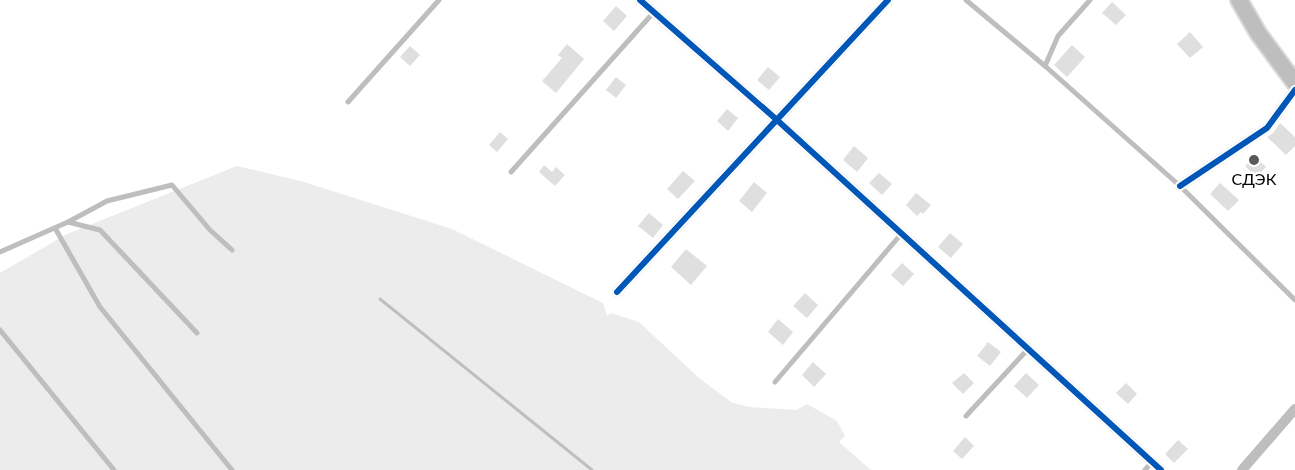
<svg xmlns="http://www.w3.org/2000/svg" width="1295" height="470" viewBox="0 0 1295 470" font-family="Lato,sans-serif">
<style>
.green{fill:#ececec}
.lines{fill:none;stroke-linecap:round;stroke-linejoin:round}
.stream{stroke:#bfbfbf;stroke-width:3}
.building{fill:#dfdfdf}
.primary-casing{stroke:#dbdbdb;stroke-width:20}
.service{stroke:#bebebe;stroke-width:5}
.minor{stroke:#bebebe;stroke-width:10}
.primary{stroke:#bebebe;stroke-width:16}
.cycleway-casing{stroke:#fff;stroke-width:10}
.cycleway{stroke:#0057b8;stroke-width:6}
.poi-dot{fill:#595959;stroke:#fff;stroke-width:2}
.labels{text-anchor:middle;stroke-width:4.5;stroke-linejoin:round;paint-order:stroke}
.poi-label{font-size:16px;fill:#000;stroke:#fff}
</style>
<rect width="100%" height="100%" fill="#fff"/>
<!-- green -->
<path class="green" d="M237 166 301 181 452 229 603 303 607 316 611 313 639 322 699 378 731 402 749 407 796 410 807 404 837 421 845 436 839 442 871 470H0V273L67 234Z"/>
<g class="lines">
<!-- stream -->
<path class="stream" d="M380 299 592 470"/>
</g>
<!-- building -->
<g class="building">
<path d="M1112 2 1126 15 1116 25 1102 13Z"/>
<path d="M616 6 627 16 614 31 603 21Z"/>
<path d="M1190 32 1203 47 1190 58 1177 44Z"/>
<path d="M567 44 584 59 556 93 542 81 562 58 558 55Z"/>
<path d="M1072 45 1085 57 1067 77 1054 65Z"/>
<path d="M410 46 420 55 410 66 400 57Z"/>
<path d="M768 67 780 77 769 90 757 80Z"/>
<path d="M616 77 626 85 616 98 606 90Z"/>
<path d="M727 109 738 118 728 131 717 121Z"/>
<path d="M1280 123 1295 137V146L1286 155 1267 137 1273 133Z"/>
<path d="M500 132 508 139 497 152 489 145Z"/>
<path d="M854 146 868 158 857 172 843 160Z"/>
<path d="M1255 156 1266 167 1256 177 1245 166Z"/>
<path d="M544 165 552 172 556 167 565 175 555 186 539 172Z"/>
<path d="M683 171 695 181 678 199 667 189Z"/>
<path d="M879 173 892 184 882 195 869 183Z"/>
<path d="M754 182 767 193 752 212 739 201Z"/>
<path d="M1220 183 1239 200 1228 211 1210 194Z"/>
<path d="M916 193 931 205 923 214 921 212 917 216 906 205Z"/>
<path d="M649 213 663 225 653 238 638 226Z"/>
<path d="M950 233 963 244 951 258 938 247Z"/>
<path d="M686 249 707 266 691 285 671 267Z"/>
<path d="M902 263 914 274 903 286 891 275Z"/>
<path d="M805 293 818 305 807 318 793 306Z"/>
<path d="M778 319 793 332 783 345 768 332Z"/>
<path d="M988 342 1001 352 990 366 977 356Z"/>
<path d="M813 362 826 374 814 387 802 375Z"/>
<path d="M964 373 974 383 963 394 952 383Z"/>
<path d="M1026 373 1039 385 1027 398 1014 386Z"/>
<path d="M1126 383 1137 394 1128 404 1116 393Z"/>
<path d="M965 437 974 446 962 459 953 451Z"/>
<path d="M1178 440 1188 449 1174 463 1165 454Z"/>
</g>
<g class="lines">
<defs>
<path id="primary" d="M1239 0 1258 33 1295 83"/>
</defs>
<!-- primary casing -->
<use href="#primary" class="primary-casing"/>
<!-- service -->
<g class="service">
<path d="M966 0 1045 66 1180 186 1295 300"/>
<path d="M1045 66 1058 36 1090 0"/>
<path d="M348 102 439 0"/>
<path d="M511 172 654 12"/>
<path d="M68 222 100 230 197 333"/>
<path d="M55 228 100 307 232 470"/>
<path d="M0 252 68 222 107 201 172 185 210 230 232 250"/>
<path d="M0 330 114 470"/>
<path d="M775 382 902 233"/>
<path d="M966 416 1028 349"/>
<path d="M1145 470 1152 462"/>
</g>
<!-- minor -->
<g class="minor">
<path d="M640 0 777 120 1161 470"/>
<path d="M1180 186 1267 128 1295 90"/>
<path d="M617 292 888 0"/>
<path d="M1242 470 1295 409"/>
</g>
<!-- primary -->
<use href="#primary" class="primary"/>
<defs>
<g id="cycleway">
<path d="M640 0 777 120 1161 470"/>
<path d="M1180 186 1267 128 1295 90"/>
<path d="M617 292 888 0"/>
</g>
</defs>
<!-- cycleway casing -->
<use href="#cycleway" class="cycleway-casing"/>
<!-- cycleway -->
<use href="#cycleway" class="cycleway"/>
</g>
<!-- markers -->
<circle class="poi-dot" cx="1254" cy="160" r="6"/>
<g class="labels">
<!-- poi labels -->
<g class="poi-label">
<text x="1254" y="185">СДЭК</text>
</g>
</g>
</svg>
